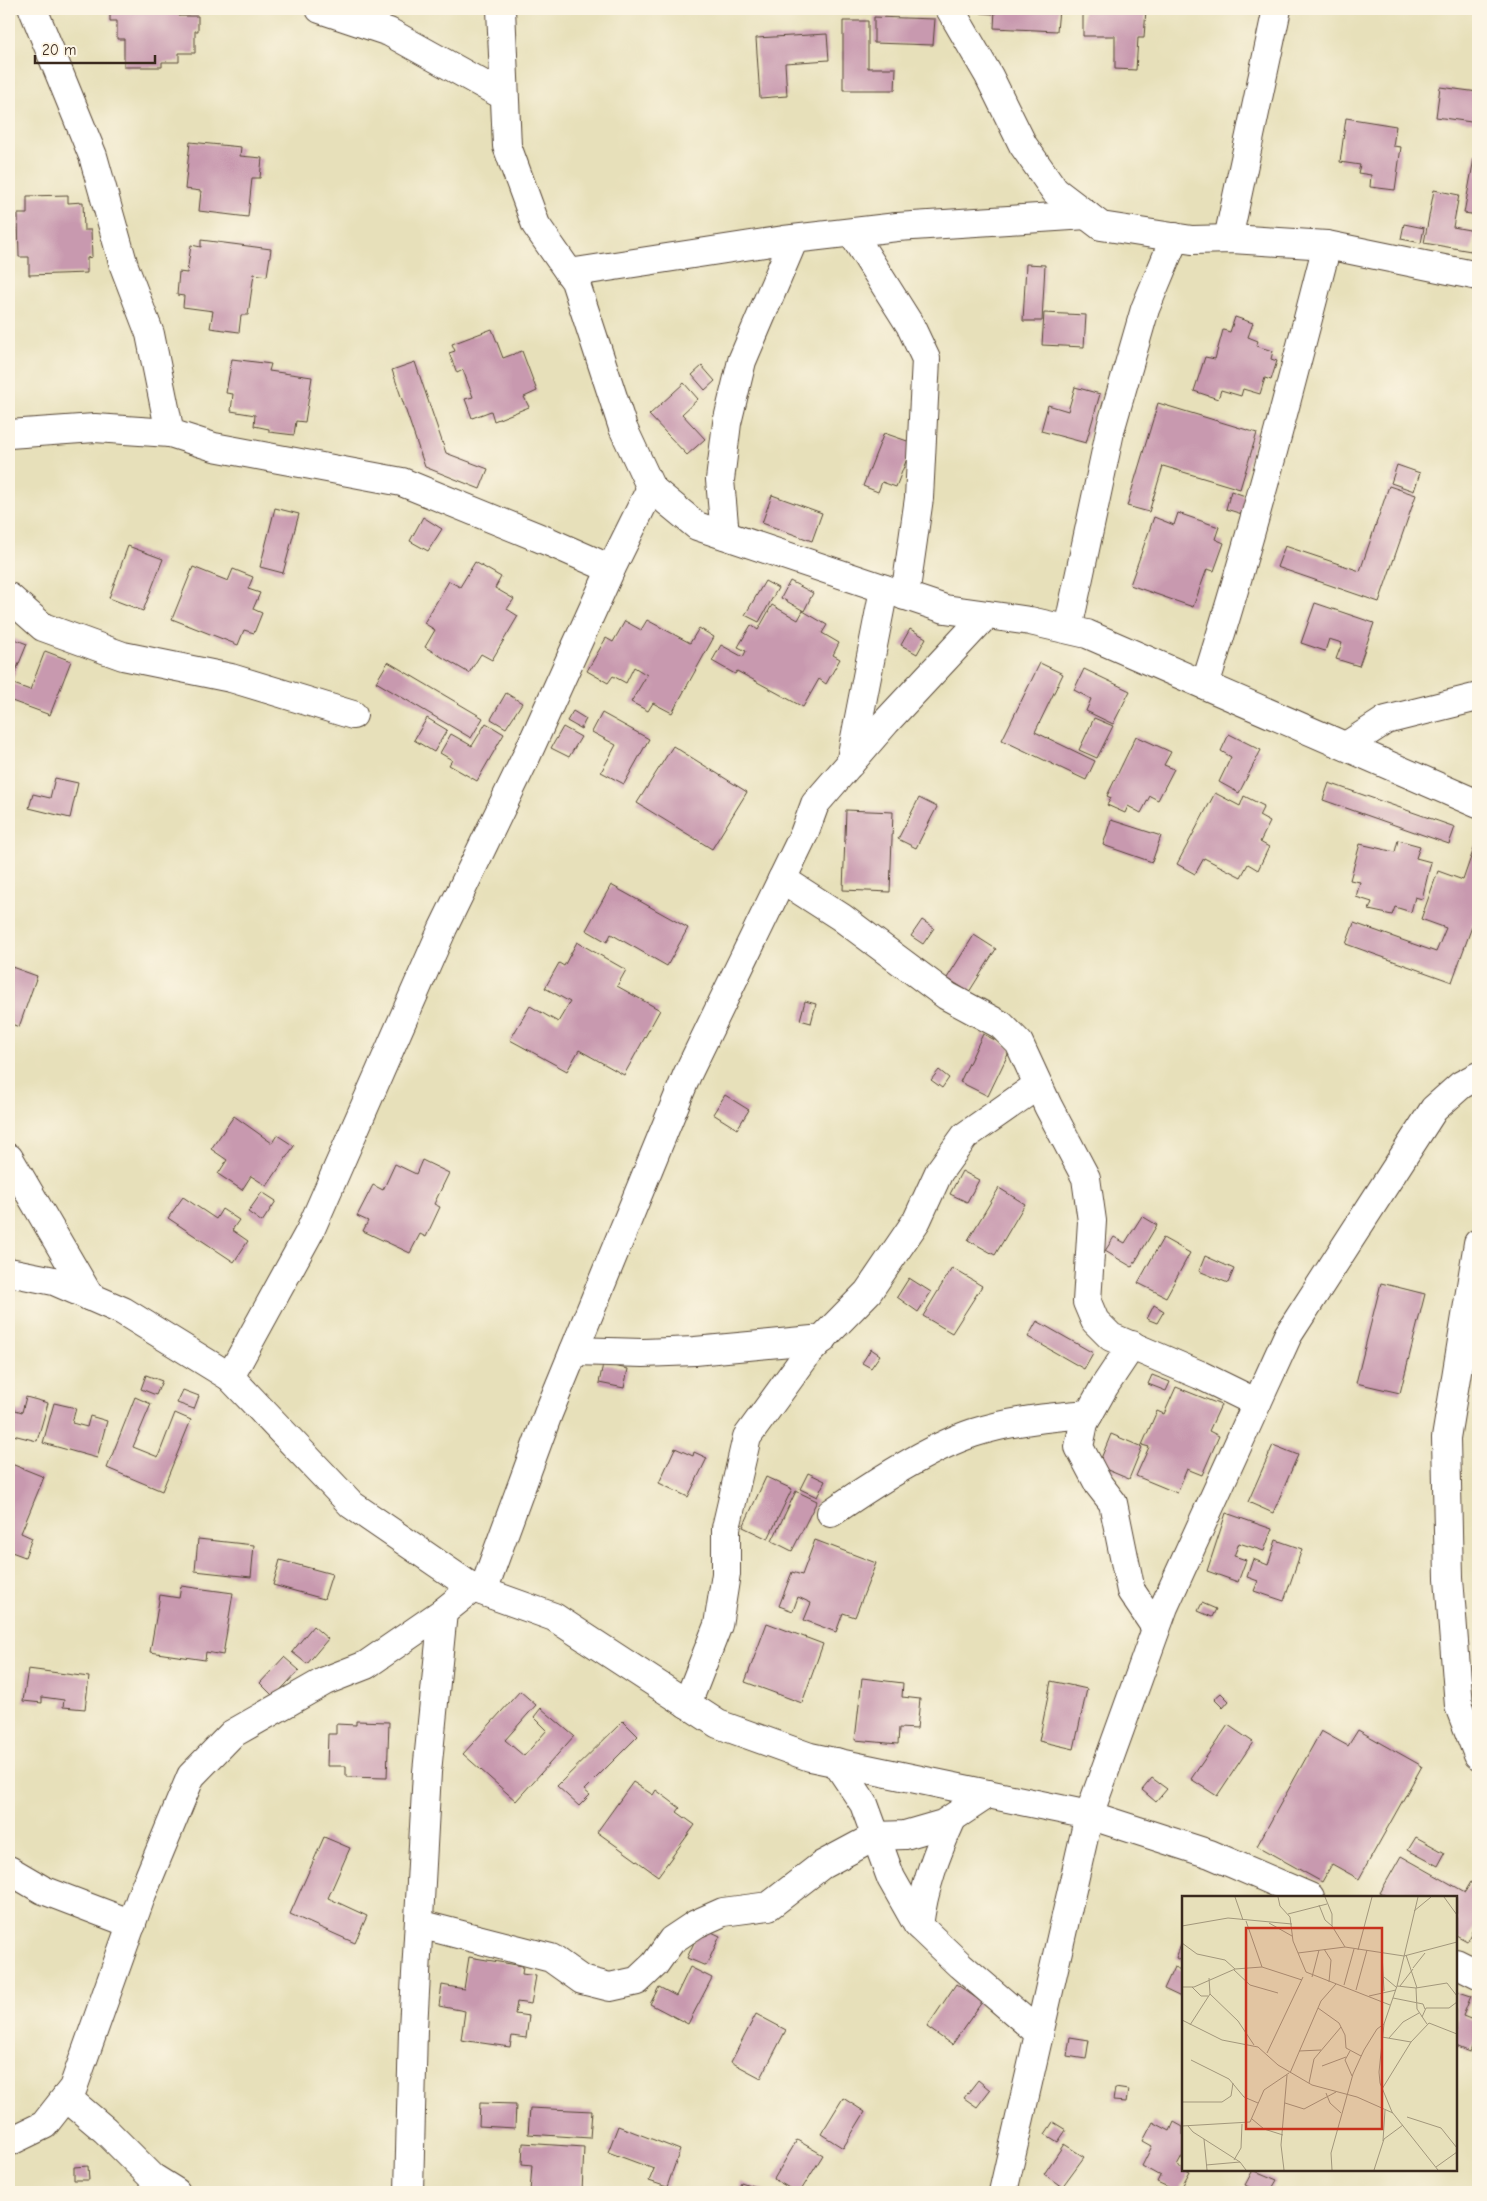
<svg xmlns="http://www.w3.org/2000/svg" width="1487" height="2201" viewBox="0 0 1487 2201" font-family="'Comic Neue',sans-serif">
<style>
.building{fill:#c899af}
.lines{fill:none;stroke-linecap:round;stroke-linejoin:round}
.minor-casing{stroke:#554535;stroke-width:30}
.minor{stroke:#fff;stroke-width:28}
.inset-road{fill:none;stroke:#a2977c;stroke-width:1}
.view{fill:#c8321e;fill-opacity:0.15;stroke:#c8321e;stroke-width:2.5}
.inset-edge{fill:none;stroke:#3b2a1e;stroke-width:2.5}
</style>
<rect width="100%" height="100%" fill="#fcf5e5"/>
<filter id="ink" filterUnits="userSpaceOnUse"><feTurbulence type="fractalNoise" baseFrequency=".02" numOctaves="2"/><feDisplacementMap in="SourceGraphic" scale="10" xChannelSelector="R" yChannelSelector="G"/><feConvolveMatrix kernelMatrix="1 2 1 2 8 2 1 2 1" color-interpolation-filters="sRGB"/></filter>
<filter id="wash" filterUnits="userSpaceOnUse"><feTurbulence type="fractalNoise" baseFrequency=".0096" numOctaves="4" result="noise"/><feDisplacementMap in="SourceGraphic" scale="20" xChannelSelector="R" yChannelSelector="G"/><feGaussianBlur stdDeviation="1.12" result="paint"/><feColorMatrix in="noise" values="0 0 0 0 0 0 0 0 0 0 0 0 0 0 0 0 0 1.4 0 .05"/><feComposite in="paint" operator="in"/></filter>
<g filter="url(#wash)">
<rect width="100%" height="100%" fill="#e7e0ba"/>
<g id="blocks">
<!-- building -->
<g class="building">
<path d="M110 9H179V16H198V31H195V53H179V62H162V67H124V39H117V21H110Z"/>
<path d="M981 9H993V14L981 13Z"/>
<path d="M995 9H1059L1057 31 994 28Z"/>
<path d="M1083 9H1146L1144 38H1138L1136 70 1115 69V36H1083Z"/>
<path d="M874 17 935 19 933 45 874 43Z"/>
<path d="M843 21H868V68H896L895 90H843Z"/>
<path d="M827 34 829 60 785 63 787 96 760 98 756 38Z"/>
<path d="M1440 87 1478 92V123L1436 117Z"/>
<path d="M1346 118 1396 126 1393 146 1401 147 1395 190 1370 187 1371 175 1358 173 1360 165 1340 162Z"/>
<path d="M190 142 241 147 240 156 262 158 260 178H252L248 217 199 211 201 191 185 189Z"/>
<path d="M1475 153 1478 154V215L1464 213Z"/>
<path d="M1434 190 1459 195 1453 227 1475 231 1471 251 1424 243Z"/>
<path d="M68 195V203L83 202 84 230H91L92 257 87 258V273L29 275V257H19L18 214H27V196Z"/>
<path d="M1404 224 1424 228 1421 243 1401 239Z"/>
<path d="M201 240 271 249 267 276 254 274 248 315H241L239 332 210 328 213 311 183 307 184 296 177 295 179 272 187 273 191 245 201 247Z"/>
<path d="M1026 264 1045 265 1042 321H1023Z"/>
<path d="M1044 313 1086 315 1084 347 1042 345Z"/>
<path d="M1235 317 1253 323 1248 337 1258 341 1256 346 1273 351 1271 359 1277 361 1271 380 1265 378 1260 394 1243 389 1241 396 1221 390 1218 399 1194 391 1205 357 1215 359 1223 330 1230 332Z"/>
<path d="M492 329 503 358 522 351 537 391 524 397 529 407 494 421 491 411 472 418 465 399 473 397 463 370 457 373 449 353 455 351 452 344Z"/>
<path d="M232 359 271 364 269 371 312 377 305 422 296 421 294 435 269 432V429L254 426 255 415 231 411 233 394 226 393Z"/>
<path d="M415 362 446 453 488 469 480 489 425 467 392 370Z"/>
<path d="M702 366 715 381 705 390 692 375Z"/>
<path d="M684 383 698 399 682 414 705 439 687 455 649 415Z"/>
<path d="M1075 387 1100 394 1086 443 1041 431 1048 405 1068 411Z"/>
<path d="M1158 403 1257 433 1240 489 1163 466 1149 512 1127 506Z"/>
<path d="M884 433 913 443 896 487 882 482 878 492 863 486Z"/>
<path d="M1397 465 1420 473 1414 491 1391 483Z"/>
<path d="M1389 486 1416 495 1379 602 1277 567 1285 546 1360 571Z"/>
<path d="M1231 491 1248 497 1242 514 1226 509Z"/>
<path d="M772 495 822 513 812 541 762 523Z"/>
<path d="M275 508 299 514 283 573 260 567Z"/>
<path d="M1178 513 1219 527 1215 539 1224 543 1214 571 1207 569 1193 607 1130 585 1154 517 1174 525Z"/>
<path d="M423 517 442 529 428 551 410 541Z"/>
<path d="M128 546 163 559 143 611 109 598Z"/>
<path d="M475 562 501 577 495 588 514 599 507 609 518 616 492 660 481 654 469 673 425 647 435 630 424 623 449 581 460 587Z"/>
<path d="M193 567 228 581 233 569 253 577 248 589 260 593 253 609 262 613 254 633 244 630 238 645 172 619Z"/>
<path d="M765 581 778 588 759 622 745 615Z"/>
<path d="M790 581 813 593 804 611 781 598Z"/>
<path d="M1315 603 1374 623 1359 666 1336 659 1342 643 1329 639 1325 651 1301 643Z"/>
<path d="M772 605 798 620 803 611 827 625 822 633 839 643 833 655 840 659 826 684 819 679 803 707 737 671 735 674 712 661 721 645 743 657 746 651 738 647 751 625 758 630Z"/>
<path d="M647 620 690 643 699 628 714 637 672 713 653 703 648 711 631 702 647 675 634 667 626 683 613 676 608 683 587 671 606 638 613 642 625 621 641 630Z"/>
<path d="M910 629 926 638 917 654 901 645Z"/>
<path d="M9 637 27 644 11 683 30 690 45 651 71 661 50 715 9 700Z"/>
<path d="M388 662 483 718 471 738 376 682Z"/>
<path d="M1040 663 1063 674 1035 732 1095 761 1086 780 1002 740Z"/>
<path d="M1084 669 1130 691 1113 724 1086 711 1091 699 1074 690Z"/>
<path d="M506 693 522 703 506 728 491 719Z"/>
<path d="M573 711 586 719 581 729 567 721Z"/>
<path d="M602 713 649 739 624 784 601 772 616 745 592 732Z"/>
<path d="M427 718 447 730 434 752 414 740Z"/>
<path d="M1094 718 1113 726 1097 758 1079 750Z"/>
<path d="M486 723 504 734 477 781 449 765 452 760 440 753 451 734 472 746Z"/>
<path d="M563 727 581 737 569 757 551 748Z"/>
<path d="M1229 734 1261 750 1239 793 1219 782 1231 757 1221 751Z"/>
<path d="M1136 736 1171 752 1164 765 1174 769 1158 800 1150 796 1141 813 1128 806 1125 813 1107 805 1111 798 1107 796Z"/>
<path d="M673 746 747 792 712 849 637 803Z"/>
<path d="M55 778 78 783 70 818 29 808 33 794 50 798Z"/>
<path d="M1329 783 1455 827 1449 844 1323 800Z"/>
<path d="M1215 793 1240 806 1244 796 1264 806 1259 816 1270 822 1260 842 1269 847 1258 870 1248 864 1241 877 1204 858 1195 874 1177 864Z"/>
<path d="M919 798 937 807 916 848 898 839Z"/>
<path d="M846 810 893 812 890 892 843 890Z"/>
<path d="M1111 820 1161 836 1152 862 1103 845Z"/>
<path d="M1478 837V910L1452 982 1346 944 1354 923 1436 952 1446 928 1421 919 1438 871 1463 880Z"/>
<path d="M1398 840 1420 846 1416 858 1431 862 1422 899 1415 897 1411 912 1395 907 1392 915 1369 910 1372 902 1356 897 1360 882 1350 880 1360 844 1395 852Z"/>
<path d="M611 885 688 928 667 966 611 934 607 942 586 930Z"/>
<path d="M922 920 934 928 923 944 911 936Z"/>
<path d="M974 935 996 949 969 992 947 978Z"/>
<path d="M577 942 626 970 617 986 660 1010 624 1075 579 1050 567 1071 510 1040 530 1006 558 1022 570 1002 545 988 559 963 564 966Z"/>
<path d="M9 966 37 976 19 1027 9 1023Z"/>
<path d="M805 1001 816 1004 811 1023 800 1020Z"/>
<path d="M983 1034 1011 1048 988 1096 960 1082Z"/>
<path d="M939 1070 949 1078 942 1088 931 1080Z"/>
<path d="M725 1095 749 1110 737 1129 713 1114Z"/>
<path d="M234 1116 272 1143 277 1135 294 1146 267 1186 251 1176 242 1190 218 1174 227 1160 211 1149Z"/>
<path d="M422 1160 449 1173 434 1204 440 1207 426 1237 420 1234 410 1253 363 1231 368 1221 357 1216 373 1185 383 1190 395 1164 416 1174Z"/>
<path d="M962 1171 979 1180 967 1202 950 1194Z"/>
<path d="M999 1188 1025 1204 995 1255 968 1240Z"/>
<path d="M262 1192 276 1201 262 1222 248 1212Z"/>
<path d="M183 1197 216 1219 222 1209 239 1220 232 1230 248 1241 234 1262 168 1218Z"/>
<path d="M1142 1216 1157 1225 1132 1267 1105 1251 1114 1237 1125 1243Z"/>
<path d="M1163 1238 1190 1253 1166 1297 1138 1283Z"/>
<path d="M1205 1256 1234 1269 1228 1283 1199 1271Z"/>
<path d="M952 1268 982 1286 952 1333 923 1316Z"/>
<path d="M909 1278 931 1292 918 1312 897 1297Z"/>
<path d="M1381 1283 1425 1294 1400 1393 1356 1383Z"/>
<path d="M1154 1305 1164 1311 1157 1323 1147 1319Z"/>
<path d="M1037 1321 1093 1353 1084 1369 1028 1337Z"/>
<path d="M871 1349 880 1355 871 1368 862 1363Z"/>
<path d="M603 1364 628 1369 624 1388 599 1383Z"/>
<path d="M146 1375 162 1381 156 1395 141 1389Z"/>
<path d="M1152 1375 1170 1382 1166 1391 1148 1384Z"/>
<path d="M1176 1387 1221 1405 1209 1431 1219 1436 1202 1475 1187 1469 1177 1493 1136 1476 1149 1447 1142 1445 1157 1411 1164 1414Z"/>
<path d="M183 1390 199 1396 194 1409 177 1403Z"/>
<path d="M26 1397 48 1403 37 1441 9 1434V1408L22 1412Z"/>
<path d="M135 1397 151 1404 133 1447 158 1457 175 1413 191 1420 162 1491 107 1468Z"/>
<path d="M54 1403 76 1408 72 1423 87 1427 90 1416 107 1421 97 1458 43 1443Z"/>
<path d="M1111 1434 1142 1447 1129 1479 1098 1466Z"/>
<path d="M1273 1445 1298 1455 1273 1513 1248 1502Z"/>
<path d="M675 1448 693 1456 694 1452 707 1458 688 1497 659 1483Z"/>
<path d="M9 1463 44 1477 21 1533 32 1538 25 1557 9 1551Z"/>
<path d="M808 1473 825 1481 817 1497 800 1489Z"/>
<path d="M766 1477 792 1489 768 1539 743 1527Z"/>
<path d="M796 1491 817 1501 792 1551 772 1541Z"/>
<path d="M1226 1513 1272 1529 1264 1551 1239 1543 1234 1556 1246 1560 1238 1582 1207 1571Z"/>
<path d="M198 1539 254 1545 251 1577 195 1571Z"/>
<path d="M815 1540 876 1563 855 1617 843 1613 836 1632 804 1620 811 1603 798 1597 793 1611 779 1606 792 1572 802 1575Z"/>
<path d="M1276 1540 1302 1549 1284 1601 1254 1591 1258 1581 1247 1577 1253 1559 1268 1565Z"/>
<path d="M280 1560 332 1574 324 1599 273 1585Z"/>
<path d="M181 1586 233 1593 223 1655 206 1652 205 1660 150 1652 160 1595 179 1598Z"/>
<path d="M1202 1603 1216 1609 1212 1617 1198 1611Z"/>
<path d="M767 1623 823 1644 802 1703 745 1682Z"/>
<path d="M313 1626 328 1639 307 1664 292 1652Z"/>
<path d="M284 1657 299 1670 274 1697 260 1683Z"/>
<path d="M28 1669 89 1677 85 1709 63 1707 64 1700 42 1697V1703L23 1701Z"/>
<path d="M862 1678 903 1683 902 1697 920 1699 917 1729 899 1728 898 1744 855 1740Z"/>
<path d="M1051 1681 1087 1689 1074 1749 1039 1741Z"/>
<path d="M520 1691 536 1705 505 1740 524 1756 547 1730 534 1717 541 1708 574 1736 516 1801 463 1754Z"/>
<path d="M1221 1693 1229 1701 1223 1708 1214 1699Z"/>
<path d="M356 1721 389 1722 387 1778 346 1777V1766H327L328 1734H336V1724L356 1725Z"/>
<path d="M623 1721 638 1736 584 1790 590 1795 579 1806 557 1786Z"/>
<path d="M1228 1725 1253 1742 1217 1796 1191 1779Z"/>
<path d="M1358 1730 1422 1766 1359 1879 1332 1864 1322 1882 1257 1846 1321 1731 1348 1746Z"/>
<path d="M1152 1778 1167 1789 1156 1802 1142 1790Z"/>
<path d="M633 1782 653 1795 656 1790 680 1808 677 1812 695 1825 658 1876 597 1832Z"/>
<path d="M324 1837 350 1848 328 1898 367 1916 355 1943 290 1914Z"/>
<path d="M1416 1837 1445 1853 1438 1866 1408 1850Z"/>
<path d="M1401 1856 1465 1892 1471 1882 1478 1886V1920L1467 1941 1456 1935V1897H1388L1380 1893Z"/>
<path d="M701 1927 720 1936 706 1966 687 1958Z"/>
<path d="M1183 1940V1962L1176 1958Z"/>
<path d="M469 1957 523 1966 522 1974 536 1976 531 2004 517 2002 515 2014 529 2016 526 2038 512 2036 510 2047 461 2040 465 2011 439 2006 442 1985 464 1989Z"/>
<path d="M690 1967 712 1978 688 2024 650 2004 659 1987 676 1996Z"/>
<path d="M1174 1967 1183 1971V1998L1164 1989Z"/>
<path d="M956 1984 982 2002 952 2045 927 2027Z"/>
<path d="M1456 1991 1471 1996 1463 2016 1478 2022V2031L1470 2052 1456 2046Z"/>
<path d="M756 2014 786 2030 761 2078 731 2062Z"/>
<path d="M1070 2037 1089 2040 1086 2059 1067 2056Z"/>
<path d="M978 2080 990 2090 977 2107 964 2098Z"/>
<path d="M1115 2088 1128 2090 1126 2102 1113 2101Z"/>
<path d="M843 2098 865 2112 843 2148 821 2134Z"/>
<path d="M480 2103 516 2104 515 2128 479 2126Z"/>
<path d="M530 2108 592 2111 590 2138 528 2134Z"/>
<path d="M1053 2122 1066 2130 1058 2142 1045 2134Z"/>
<path d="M1153 2122 1170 2131 1174 2122 1183 2127V2155L1177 2166 1190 2172 1179 2192 1157 2182 1160 2176 1142 2166 1152 2146 1143 2141Z"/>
<path d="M618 2126 680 2150 667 2187 649 2181 654 2169 608 2152Z"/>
<path d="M797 2140 823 2155 800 2192H796L774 2179Z"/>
<path d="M523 2143 584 2147 582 2192H530L532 2165 522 2164Z"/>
<path d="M1064 2144 1084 2157 1062 2187 1044 2174Z"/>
<path d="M88 2166 89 2180H74V2167Z"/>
<path d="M1253 2170 1277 2180 1270 2192H1259L1245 2185Z"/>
<path d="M741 2182 770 2192H738Z"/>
</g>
</g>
</g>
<g filter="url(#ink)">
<use href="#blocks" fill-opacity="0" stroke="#554535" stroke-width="1"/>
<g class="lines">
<defs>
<g id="minor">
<path d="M33 9 93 156 124 266 150 334 170 433"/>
<path d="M320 9 389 32 504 96"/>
<path d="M501 9 507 146 536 225 575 281 623 428 651 488 697 526 945 609 1030 621 1087 634 1478 804"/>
<path d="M950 9 989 76 1023 145 1055 191 1101 226 1192 240 1232 239 1327 245 1478 276"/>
<path d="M852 233 910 325 926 359 919 498 905 596"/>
<path d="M1228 239 1277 9"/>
<path d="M569 273 784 240 897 227 1087 215"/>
<path d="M9 434 95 428 170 433 214 447 402 482 552 543 611 569"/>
<path d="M725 535 720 480 727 423 742 361 794 239"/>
<path d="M9 597 43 627 123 656 231 678 353 715"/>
<path d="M1068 629 1111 427 1145 309 1175 237"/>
<path d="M1205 685C1251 540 1289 393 1327 245"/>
<path d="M1346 746 1386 720 1478 697"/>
<path d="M850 764 884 589"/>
<path d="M782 879 841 917 947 996 1001 1025 1019 1043 1048 1106 1086 1178 1092 1221 1087 1302 1095 1321 1111 1337 1200 1375 1257 1403"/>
<path d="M9 1158 90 1297"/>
<path d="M1478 1243 1446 1438 1449 1578 1459 1706 1478 1755"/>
<path d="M9 1272 54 1281 123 1311 230 1377 352 1505 473 1588 554 1617 718 1724 810 1757 1089 1815 1210 1854 1310 1897"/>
<path d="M1132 1345 1104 1387 1084 1423 1079 1447 1099 1485 1113 1503 1131 1591 1156 1628"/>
<path d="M574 1351 643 1353 695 1351 823 1339"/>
<path d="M230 1377 310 1231 443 928 526 757 611 569 651 488"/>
<path d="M831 1513C870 1486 928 1448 973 1433 1011 1421 1049 1417 1089 1414"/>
<path d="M483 1591 548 1414 687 1075 804 834 815 804 886 722 986 615"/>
<path d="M687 1704 718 1625 726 1574V1528L747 1437 808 1353 868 1292 917 1220 939 1172 965 1136 1038 1085"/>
<path d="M836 1762 864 1804 891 1878 917 1924 960 1965 1039 2033"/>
<path d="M9 1870 43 1890 132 1924"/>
<path d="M419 1924 551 1958 582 1980 610 1987 637 1981 655 1964 672 1940 696 1924 723 1912 769 1906 822 1865 876 1836 905 1835 943 1824 988 1794"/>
<path d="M919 1926C924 1887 936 1854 952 1819"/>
<path d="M1456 1963 1478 1974"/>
<path d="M66 2097 105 2130 152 2177 176 2192"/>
<path d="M9 2142 44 2125 73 2088 142 1894 191 1776 232 1734 325 1681 366 1665 443 1612 473 1588"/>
<path d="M409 2192 413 2029 427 1772 443 1612"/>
<path d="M1003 2192 1089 1815 1164 1607 1288 1335 1434 1109 1461 1085 1478 1076"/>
</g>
</defs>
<!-- minor casing -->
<use href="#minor" class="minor-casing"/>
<!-- minor -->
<use href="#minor" class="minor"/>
</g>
</g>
<!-- overview -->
<g transform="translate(1182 1896)">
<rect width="275" height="275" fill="#e7e0ba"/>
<path class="inset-road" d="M53 1 61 24M96 1 98 10 108 21 111 45 124 76 208 109M143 1 150 18V30L163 51 222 60M236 1 215 90 202 128 197 176 198 187 210 216 256 274M262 1 275 19M137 9 143 24 150 30M232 15 249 1M106 18 145 8M64 25 80 71M87 27 110 40M0 30 46 22 110 28M0 47 15 58 43 64 53 73 80 71 120 84M142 53 149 64 147 86M176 54 190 1M116 57 163 51M200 57 202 95M224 59 235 92M222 60 275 46M231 72 243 57M52 74 68 89 96 97M130 81 137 54M202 81 214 91M27 82 28 98 56 125 72 149M162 89 172 53M215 90 234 92 265 87 275 100M218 90 231 73M0 91H12L53 73M10 91 19 100H26M234 92 235 113 245 128M174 94 185 54M187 100 214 94M211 102 241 108 243 113M136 112 157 127 163 139 164 152 179 160M240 121 244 112H267L275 106M0 124 40 144 76 151 96 169 130 189 175 201 211 217M8 129 28 98M200 141 229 146 247 127 275 138M207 142 221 126 237 117M117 155 139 154M168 155 163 164 170 180M85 157 121 81M9 164 47 183 62 201 76 207M140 170 164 161M108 177 139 105 154 88M127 187 132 163 159 131M200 193 229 146M144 197 148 207 159 217M0 206H40L49 200 51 187M103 207 122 213 154 196M225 221 259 232 275 252M70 223 82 233 101 239M0 230 68 226 82 194 107 177M6 230 11 236 58 266 64 274M22 243 25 274M201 245 203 214M52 264 59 252 60 228M24 269 58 266M254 271 275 256M102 274 99 249 105 179M150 274 149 257 171 178 182 154 195 133 202 128M192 274 202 243 221 229"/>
<path class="view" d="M64 32H200V233H64Z"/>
<rect width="275" height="275" class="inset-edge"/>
</g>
<!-- margin -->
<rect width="1487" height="2201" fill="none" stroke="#fcf5e5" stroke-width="30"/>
<!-- scale -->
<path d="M35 55v8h120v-8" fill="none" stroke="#3b2a1e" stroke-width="2.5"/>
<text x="42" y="55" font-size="15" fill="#3b2a1e" stroke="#fcf5e5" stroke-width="4" paint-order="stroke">20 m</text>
</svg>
